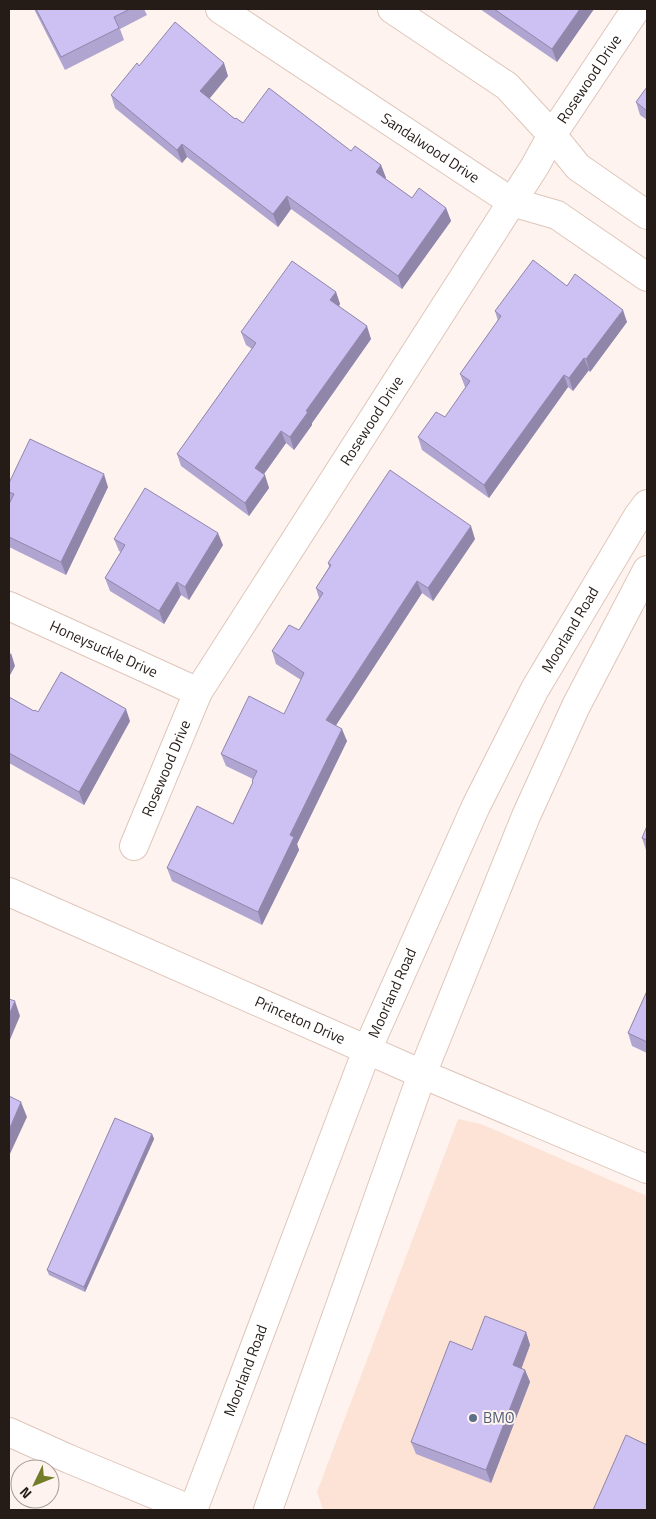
<svg xmlns="http://www.w3.org/2000/svg" width="656" height="1519" viewBox="0 0 656 1519" font-family="'Titillium Web',sans-serif">
<style>
.built{fill:#fde3d6}
.lines{fill:none;stroke-linecap:round;stroke-linejoin:round}
.street-casing{stroke:#dfc6ba;stroke-width:30}
.secondary-casing{stroke:#dfc6ba;stroke-width:30}
.street{stroke:#fff;stroke-width:28}
.secondary{stroke:#fff;stroke-width:28}
.wall{fill:#b0a5d1}
.shaded-wall{fill:#9086aa}
.building{fill:#cdc0f3;stroke:#9086aa}
.service-dot{fill:#5c6f8a;stroke:#fef3ee;stroke-width:2}
.labels{text-anchor:middle;stroke-width:4;stroke-linejoin:round;paint-order:stroke}
.street-label{font-size:15px;fill:#251c18;stroke:#fef3ee}
.service-label{font-size:15px;fill:#4e5e75;stroke:#fef3ee;text-anchor:start}
</style>
<rect width="100%" height="100%" fill="#fef3ee"/>
<!-- built -->
<path class="built" d="M458 1119 481 1124 647 1196V1510H323L317 1492Z"/>
<g class="lines">
<defs>
<g id="street">
<path id="s1" d="M220 9 512 202 557 215 647 277"/>
<path d="M392 9 507 86 552 135 578 167 647 215"/>
<path id="s2" d="M9 606 198 692"/>
<path id="s3" d="M134 846 198 692 535 166 552 135 636 9"/>
<path id="s4" d="M9 892 422 1074 647 1169"/>
</g>
<g id="secondary">
<path d="M9 1432 69 1459 192 1510"/>
<path id="s5" d="M193 1510 367 1050 476 806 535 689 638 516 647 504"/>
<path d="M268 1510 422 1074 526 816 576 706 647 570"/>
</g>
</defs>
<!-- street casing -->
<use href="#street" class="street-casing"/>
<!-- secondary casing -->
<use href="#secondary" class="secondary-casing"/>
<!-- street -->
<use href="#street" class="street"/>
<!-- secondary -->
<use href="#secondary" class="secondary"/>
</g>
<!-- wall -->
<g class="wall">
<path d="M34 9H144L147 15 120 29 124 40 65 70Z"/>
<path d="M480 9H594L557 62Z"/>
<path d="M139 66 228 76 209 99 235 119 243 123 351 151 381 165 386 178 385 179 412 198 446 208 451 221 402 289 291 209 278 227 187 157 182 163 115 108 111 95Z"/>
<path d="M647 87V120L640 115 636 102Z"/>
<path d="M567 286 627 322 590 372 589 370 573 391 568 387 489 498 422 450 418 437 445 417 466 388 465 387 460 374 498 321 495 311Z"/>
<path d="M336 292 340 304 339 306 371 339 312 423V425L294 450 286 443 264 474 269 488 249 516 181 466 177 454 252 349 246 345 241 332Z"/>
<path d="M9 483 108 487 66 575 9 547V504L10 502 9 499Z"/>
<path d="M114 539 223 545 189 600 181 595 164 624 110 591 105 578 121 552 119 551Z"/>
<path d="M475 539 433 601 422 593 336 725 347 741 297 844 299 850 262 925 172 881 167 868 233 824 253 783 252 781 253 779 226 766 221 754 284 714 301 680 276 664 272 651 299 630 319 598 316 588 329 567 328 563Z"/>
<path d="M9 697 34 711 38 712 130 721 84 805 9 763Z"/>
<path d="M647 826V851L646 850 642 838Z"/>
<path d="M647 991V1053L632 1046 628 1033Z"/>
<path d="M152 1134 154 1139 85 1292 49 1275 47 1270Z"/>
<path d="M526 1332 530 1345 521 1368 525 1370 530 1382 491 1483 416 1454 411 1442 472 1350Z"/>
</g>
<!-- shaded-wall -->
<g class="shaded-wall">
<path d="M580 9H594L557 62 552 49Z"/>
<path d="M224 63 228 76 205 104 200 91Z"/>
<path d="M182 144 187 157 182 163 177 150Z"/>
<path d="M381 165 386 178 381 185 376 172Z"/>
<path d="M287 196 291 209 278 227 273 214Z"/>
<path d="M446 208 451 221 402 289 398 276Z"/>
<path d="M336 292 340 304 335 312 330 300Z"/>
<path d="M623 310 627 322 590 372 586 359Z"/>
<path d="M367 326 371 339 312 423V425L294 450 290 437 306 411Z"/>
<path d="M584 358 589 370 573 391 569 378Z"/>
<path d="M564 375 568 387 489 498 484 485Z"/>
<path d="M281 431 286 443 259 481 255 468Z"/>
<path d="M104 474 108 487 66 575 61 562Z"/>
<path d="M265 475 269 488 249 516 245 503Z"/>
<path d="M471 526 475 539 433 601 428 588Z"/>
<path d="M218 533 223 545 189 600 185 587Z"/>
<path d="M417 581 422 593 331 733 326 720Z"/>
<path d="M177 582 181 595 164 624 159 611Z"/>
<path d="M11 653 15 666 9 677V656Z"/>
<path d="M126 709 130 721 84 805 79 792Z"/>
<path d="M342 729 347 741 297 844 299 850 262 925 258 912 290 835Z"/>
<path d="M15 1001 20 1016 9 1042V1015Z"/>
<path d="M21 1102 27 1117 9 1156V1130Z"/>
<path d="M152 1134 154 1139 85 1292 84 1287Z"/>
<path d="M526 1332 530 1345 518 1378 513 1365Z"/>
<path d="M525 1370 530 1382 491 1483 486 1470Z"/>
</g>
<!-- building -->
<g class="building">
<path d="M36 9H130L114 17 119 28 61 57Z"/>
<path d="M494 9H580L552 49Z"/>
<path d="M175 22 224 63 200 91 235 119 236 118 243 123 269 88 351 151 355 146 381 165 376 172 412 198 419 188 446 208 398 276 287 196 273 214 182 144 177 150 111 95 137 63 139 66Z"/>
<path d="M647 87V111L636 102Z"/>
<path d="M533 260 567 286 575 274 623 310 586 359 584 358 569 378 564 375 484 485 418 437 436 412 445 417 470 381 460 374 501 316 495 311Z"/>
<path d="M292 261 336 292 330 300 367 326 306 411 308 412 290 437 281 431 255 468 265 475 245 503 177 454 256 343 241 332Z"/>
<path d="M30 439 104 474 61 562 9 537V504L14 494 9 492V483Z"/>
<path d="M390 470 471 526 428 588 417 581 326 720 342 729 290 835 294 837 258 912 167 868 197 806 233 824 253 782 252 781 257 771 221 754 249 696 284 714 304 673 272 651 289 625 299 630 323 593 316 588 331 565 328 563Z"/>
<path d="M145 488 218 533 185 587 177 582 159 611 105 578 125 545 114 539Z"/>
<path d="M61 672 126 709 79 792 9 753V697L34 711 35 710 38 712Z"/>
<path d="M647 826V840L642 838Z"/>
<path d="M647 991V1042L628 1033Z"/>
<path d="M9 999 15 1001 9 1015Z"/>
<path d="M9 1096 21 1102 9 1130Z"/>
<path d="M115 1118 152 1134 84 1287 47 1270Z"/>
<path d="M485 1316 526 1332 513 1365 525 1370 486 1470 411 1442 450 1341 472 1350Z"/>
<path d="M626 1435 647 1445V1510H593Z"/>
</g>
<!-- markers -->
<circle class="service-dot" cx="473" cy="1418" r="5"/>
<g class="labels">
<!-- street labels -->
<g class="street-label">
<text dy="5" stroke="none"><textPath href="#s3" startOffset="894">Rosewood Drive</textPath></text>
<text dy="5" stroke="none"><textPath href="#s1" startOffset="252">Sandalwood Drive</textPath></text>
<text dy="5" stroke="none"><textPath href="#s3" startOffset="489">Rosewood Drive</textPath></text>
<text dy="5" stroke="none"><textPath href="#s5" startOffset="959">Moorland Road</textPath></text>
<text dy="5" stroke="none"><textPath href="#s2" startOffset="104">Honeysuckle Drive</textPath></text>
<text dy="5" stroke="none"><textPath href="#s3" startOffset="84">Rosewood Drive</textPath></text>
<text dy="5" stroke="none"><textPath href="#s5" startOffset="554">Moorland Road</textPath></text>
<text dy="5" stroke="none"><textPath href="#s4" startOffset="318">Princeton Drive</textPath></text>
<text dy="5" stroke="none"><textPath href="#s5" startOffset="149">Moorland Road</textPath></text>
</g>
<!-- service labels -->
<g class="service-label">
<text x="483" y="1423">BMO</text>
</g>
</g>
<!-- border -->
<rect width="656" height="1519" fill="none" stroke="#251c18" stroke-width="20"/>
<!-- north arrow -->
<g transform="translate(35 1484) rotate(227)"><circle r="24" fill="#fef3ee" stroke="#a79d98"/>
<path d="M0-4L9 19L0 12L-9 19Z" fill="#727d29"/>
<text y="-8" font-size="14" font-weight="bold" text-anchor="middle" fill="#251c18">N</text>
</g>
</svg>
